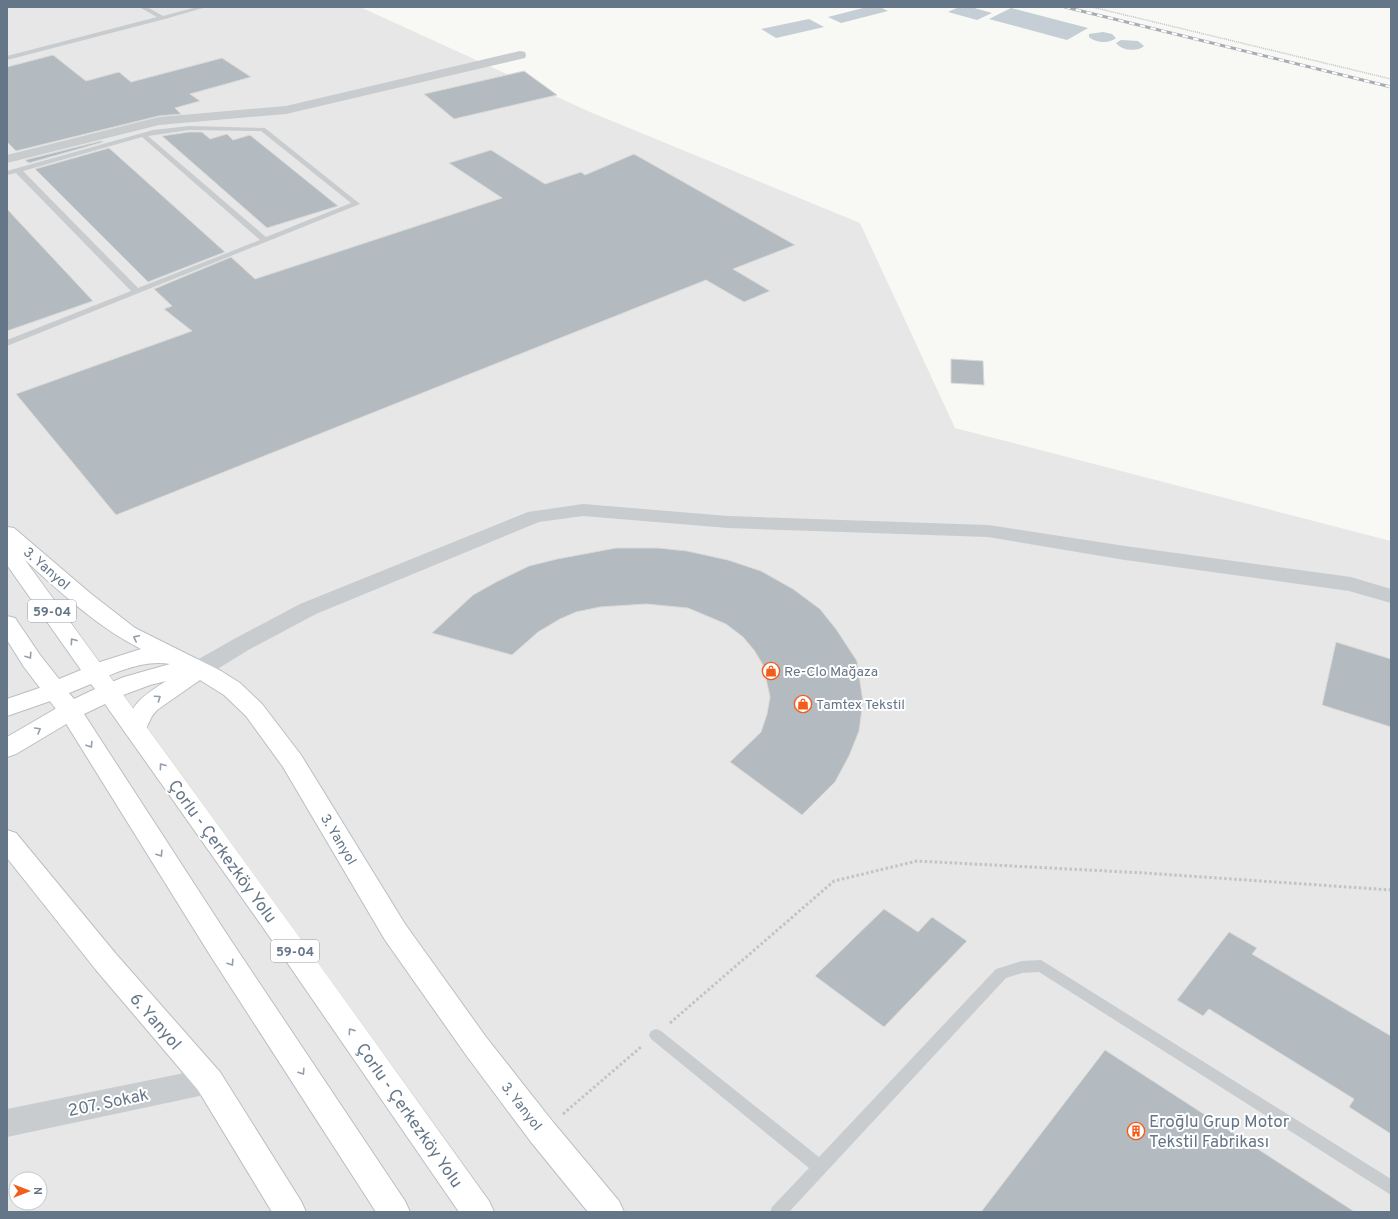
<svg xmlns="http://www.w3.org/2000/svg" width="1398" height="1219" viewBox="0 0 1398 1219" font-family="Overpass,sans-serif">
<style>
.built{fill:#e6e7e6;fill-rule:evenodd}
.water{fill:#c4ced4}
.building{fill:#b3bac0;stroke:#dadad8}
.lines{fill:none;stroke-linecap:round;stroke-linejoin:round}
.secondary-casing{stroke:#babfc4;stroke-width:2}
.primary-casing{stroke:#bbbfc3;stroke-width:2}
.path-far1{stroke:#c1c3c6;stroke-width:1.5;stroke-dasharray:1 1;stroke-linecap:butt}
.path{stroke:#c1c3c6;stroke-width:3;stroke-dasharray:2.5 2.5;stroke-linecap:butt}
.service{fill:#c8cccf;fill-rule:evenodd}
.minor{fill:#c8cccf;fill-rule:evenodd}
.secondary{fill:#fff;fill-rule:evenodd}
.primary{fill:#fff;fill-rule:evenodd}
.rail-casing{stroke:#a8adb4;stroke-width:3}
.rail{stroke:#fff;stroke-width:2;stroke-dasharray:5.5;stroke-linecap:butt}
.oneway{stroke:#939fac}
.labels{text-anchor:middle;stroke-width:4;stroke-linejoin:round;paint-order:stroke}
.shield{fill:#fff;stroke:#939fac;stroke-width:1}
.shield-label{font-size:13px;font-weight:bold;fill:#657689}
.street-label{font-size:14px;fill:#657689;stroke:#fff}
.poi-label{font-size:14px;fill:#657689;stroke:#fff;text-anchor:start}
.near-street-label{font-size:17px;fill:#657689;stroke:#fff}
.near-poi-label{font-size:17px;fill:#657689;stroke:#fff;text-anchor:start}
</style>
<rect width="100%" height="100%" fill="#f8f8f5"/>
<!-- built -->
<path class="built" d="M7 7H360L590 112 860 223 955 428 1391 541V1212H7ZM16 1179H40V1203H16Z"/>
<!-- water -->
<g class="water">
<path d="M867 7H880L888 11 841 23 828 17Z"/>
<path d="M959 7H971L992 13 977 20 948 12Z"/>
<path d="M1011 8 1088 28 1067 40 989 19Z"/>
<path d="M809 19 824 27 776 38 761 29Z"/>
<path d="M1103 32 1112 34 1116 38C1109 44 1096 43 1089 37V34Z"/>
<path d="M1121 40 1138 41 1144 46C1138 52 1122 51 1116 43Z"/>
</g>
<!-- building -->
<g class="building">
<path d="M53 55 86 81 119 72 131 82 222 58 251 77 190 94 200 101 175 108 181 114 159 116 16 151 7 142V67Z"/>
<path d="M524 71 557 95 454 119 424 94Z"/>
<path d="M189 132H202L210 139 227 134 233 140 250 135 338 206 267 228 162 136Z"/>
<path d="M101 141 103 142 29 163 25 160Z"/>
<path d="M109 148 225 252 148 282 35 169Z"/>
<path d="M491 150 545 184 581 172 585 175 634 154 795 245 733 269 770 291 744 302 706 280 116 515 16 394 192 331 164 309 172 306 154 289 231 257 255 279 502 198 449 163Z"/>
<path d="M7 209 93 301 7 331Z"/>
<path d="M951 359 983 361 984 385 951 383Z"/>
<path d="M616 548H658L687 551 728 560 761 571 793 589 820 609 836 629 857 661 863 702 859 731 849 756 835 782 802 815 730 762 761 732 767 714 770 697 763 665 754 650 743 637 726 624 688 608 646 604 600 607 576 612 560 619 538 632 512 655 432 633 473 595 498 581 529 566 557 559Z"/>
<path d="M1336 642 1391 659V727L1322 705Z"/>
<path d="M884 909 918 932 932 917 967 941 884 1027 815 976Z"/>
<path d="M1229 932 1257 948 1252 954 1391 1036V1134L1349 1107 1354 1099 1209 1009 1203 1016 1177 1000Z"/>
<path d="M1105 1050 1355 1212H981Z"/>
</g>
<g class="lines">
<defs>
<g id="secondary">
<path d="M7 527 14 528 90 593 135 628 221 671 240 683 262 704 301 755 405 924 486 1037 553 1122 619 1201 624 1212H588L531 1142 466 1055 385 940 283 767 246 716 224 695 200 680 157 710 152 716 143 735 135 738 127 735 123 729C134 701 142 697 166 681L150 685 110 700 102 698 98 692 102 686 124 677 170 664C155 661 137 665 123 670 111 674 101 681 88 678L84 672 88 666 97 663 141 649C91 624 49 581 7 544Z"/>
<path d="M54 683 62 685 66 691 62 697 7 716V699Z"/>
<path d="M70 703 78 705 82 711 78 717 16 754 7 757V737L62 705Z"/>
<path d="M7 830 16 833 116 954 220 1072 301 1201 306 1212H272L198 1090 96 970 7 858Z"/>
</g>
<path id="primary" d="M7 543 14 545C173 763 332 981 489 1201L494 1212H459L262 926 105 704 84 714 230 939 405 1201 410 1212H376L210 955 62 717 24 667 7 640V616L15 618 40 655 59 679 81 670 7 565ZM91 684 95 689 74 699 69 693Z"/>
</defs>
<!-- secondary casing -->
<use href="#secondary" class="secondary-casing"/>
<!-- primary casing -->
<use href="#primary" class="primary-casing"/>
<!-- path-far1 -->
<path class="path-far1" d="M1092 7 1391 79"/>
<!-- path -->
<g class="path">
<path d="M670 1023 834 881 917 861 1145 873 1391 890"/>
<path d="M563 1114 641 1047"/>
</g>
<!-- service -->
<g class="service">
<path d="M139 7H147L163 16 197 7 203 8 165 19 7 60V56L157 17Z"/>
<path d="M189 126 265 128 360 204 7 346V340L131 291 16 173 7 175V171L153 130ZM189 130 261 131 351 203 266 237 148 136ZM142 137 260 240 138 288 23 171Z"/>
<path d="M1041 960 1391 1179V1195L1039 972 1022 973 1006 978 789 1212H770L772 1207 809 1168 651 1039 649 1035 651 1031 656 1029 661 1031 819 1157 996 969 1022 961Z"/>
</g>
<!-- minor -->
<g class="minor">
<path d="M520 51 525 52 526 55 525 58 286 114 159 125 7 163V155L159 117 286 106Z"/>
<path d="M583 504 728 516 988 525 1125 546 1351 577 1391 589V603L1349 591 1125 560 988 537 728 528 583 516 539 522 316 614 250 649 206 676 198 678 190 676 186 670 190 664 234 639 300 604 528 512Z"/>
<path d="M209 1068 220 1072 224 1081 220 1090 209 1094 7 1137V1109Z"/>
</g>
<!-- secondary -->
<use href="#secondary" class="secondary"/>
<!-- primary -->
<use href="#primary" class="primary"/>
<defs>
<path id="rail" d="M1065 7 1391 87"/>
</defs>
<!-- rail casing -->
<use href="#rail" class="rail-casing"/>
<!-- rail -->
<use href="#rail" class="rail"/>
</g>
<!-- one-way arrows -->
<defs><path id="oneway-chevron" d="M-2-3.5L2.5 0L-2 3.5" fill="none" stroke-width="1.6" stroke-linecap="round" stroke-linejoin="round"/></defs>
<g class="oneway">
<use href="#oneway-chevron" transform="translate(136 638) rotate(-153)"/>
<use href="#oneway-chevron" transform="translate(73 641) rotate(-126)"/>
<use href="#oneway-chevron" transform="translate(29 656) rotate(56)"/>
<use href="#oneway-chevron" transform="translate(158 698) rotate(-35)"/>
<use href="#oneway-chevron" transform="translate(38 730) rotate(-30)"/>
<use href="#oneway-chevron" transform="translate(90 745) rotate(58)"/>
<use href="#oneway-chevron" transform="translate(162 766) rotate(-126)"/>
<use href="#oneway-chevron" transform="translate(160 854) rotate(57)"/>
<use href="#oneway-chevron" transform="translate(231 963) rotate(57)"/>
<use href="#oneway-chevron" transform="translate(351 1031) rotate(-125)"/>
<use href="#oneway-chevron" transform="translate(302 1072) rotate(57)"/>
</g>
<!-- icons -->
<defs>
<symbol id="shop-ring" viewBox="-11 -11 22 22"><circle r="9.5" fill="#fff" stroke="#f25d1c" stroke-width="1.5"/><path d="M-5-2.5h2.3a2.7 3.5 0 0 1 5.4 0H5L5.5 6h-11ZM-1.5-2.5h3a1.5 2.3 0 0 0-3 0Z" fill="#f25d1c"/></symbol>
<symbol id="building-ring" viewBox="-11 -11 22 22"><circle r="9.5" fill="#fff" stroke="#f25d1c" stroke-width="1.5"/><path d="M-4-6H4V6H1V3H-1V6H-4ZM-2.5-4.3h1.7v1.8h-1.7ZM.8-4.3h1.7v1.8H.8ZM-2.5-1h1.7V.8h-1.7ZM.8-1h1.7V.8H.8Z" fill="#f25d1c"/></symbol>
</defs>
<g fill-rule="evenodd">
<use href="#shop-ring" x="761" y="661" width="20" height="20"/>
<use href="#shop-ring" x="793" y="694" width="20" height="20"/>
<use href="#building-ring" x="1126" y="1121" width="20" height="20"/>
</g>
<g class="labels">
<!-- shield labels -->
<g class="shield">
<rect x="28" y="600" width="48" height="22" rx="3"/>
<rect x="271" y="940" width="48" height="22" rx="3"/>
</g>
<g class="shield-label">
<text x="52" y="616">59-04</text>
<text x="295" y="956">59-04</text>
</g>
<!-- street labels -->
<g class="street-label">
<text transform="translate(47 568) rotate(41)" y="5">3. Yanyol</text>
<text transform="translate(339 839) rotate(59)" y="5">3. Yanyol</text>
<text transform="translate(522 1106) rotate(52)" y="5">3. Yanyol</text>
</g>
<!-- poi labels -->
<g class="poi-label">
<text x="784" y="676">Re-Clo Mağaza</text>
<text x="816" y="709">Tamtex Tekstil</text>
</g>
<!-- near-street labels -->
<g class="near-street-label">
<text transform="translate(223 851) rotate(54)" y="6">Çorlu - Çerkezköy Yolu</text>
<text transform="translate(156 1021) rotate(49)" y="6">6. Yanyol</text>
<text transform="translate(108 1102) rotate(-12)" y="6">207. Sokak</text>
<text transform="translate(410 1115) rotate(55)" y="6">Çorlu - Çerkezköy Yolu</text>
</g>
<!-- near-poi labels -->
<g class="near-poi-label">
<text x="1149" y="1127">Eroğlu Grup Motor<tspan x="1149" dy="20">Tekstil Fabrikası</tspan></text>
</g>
</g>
<!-- border -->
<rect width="1398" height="1219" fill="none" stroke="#657689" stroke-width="16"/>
<!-- north arrow -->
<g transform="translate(28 1191) rotate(90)"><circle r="19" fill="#ffffff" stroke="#c1c8d0"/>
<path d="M0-3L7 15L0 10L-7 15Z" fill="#f25d1c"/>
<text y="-6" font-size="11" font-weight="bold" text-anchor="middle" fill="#657689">N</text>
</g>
</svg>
